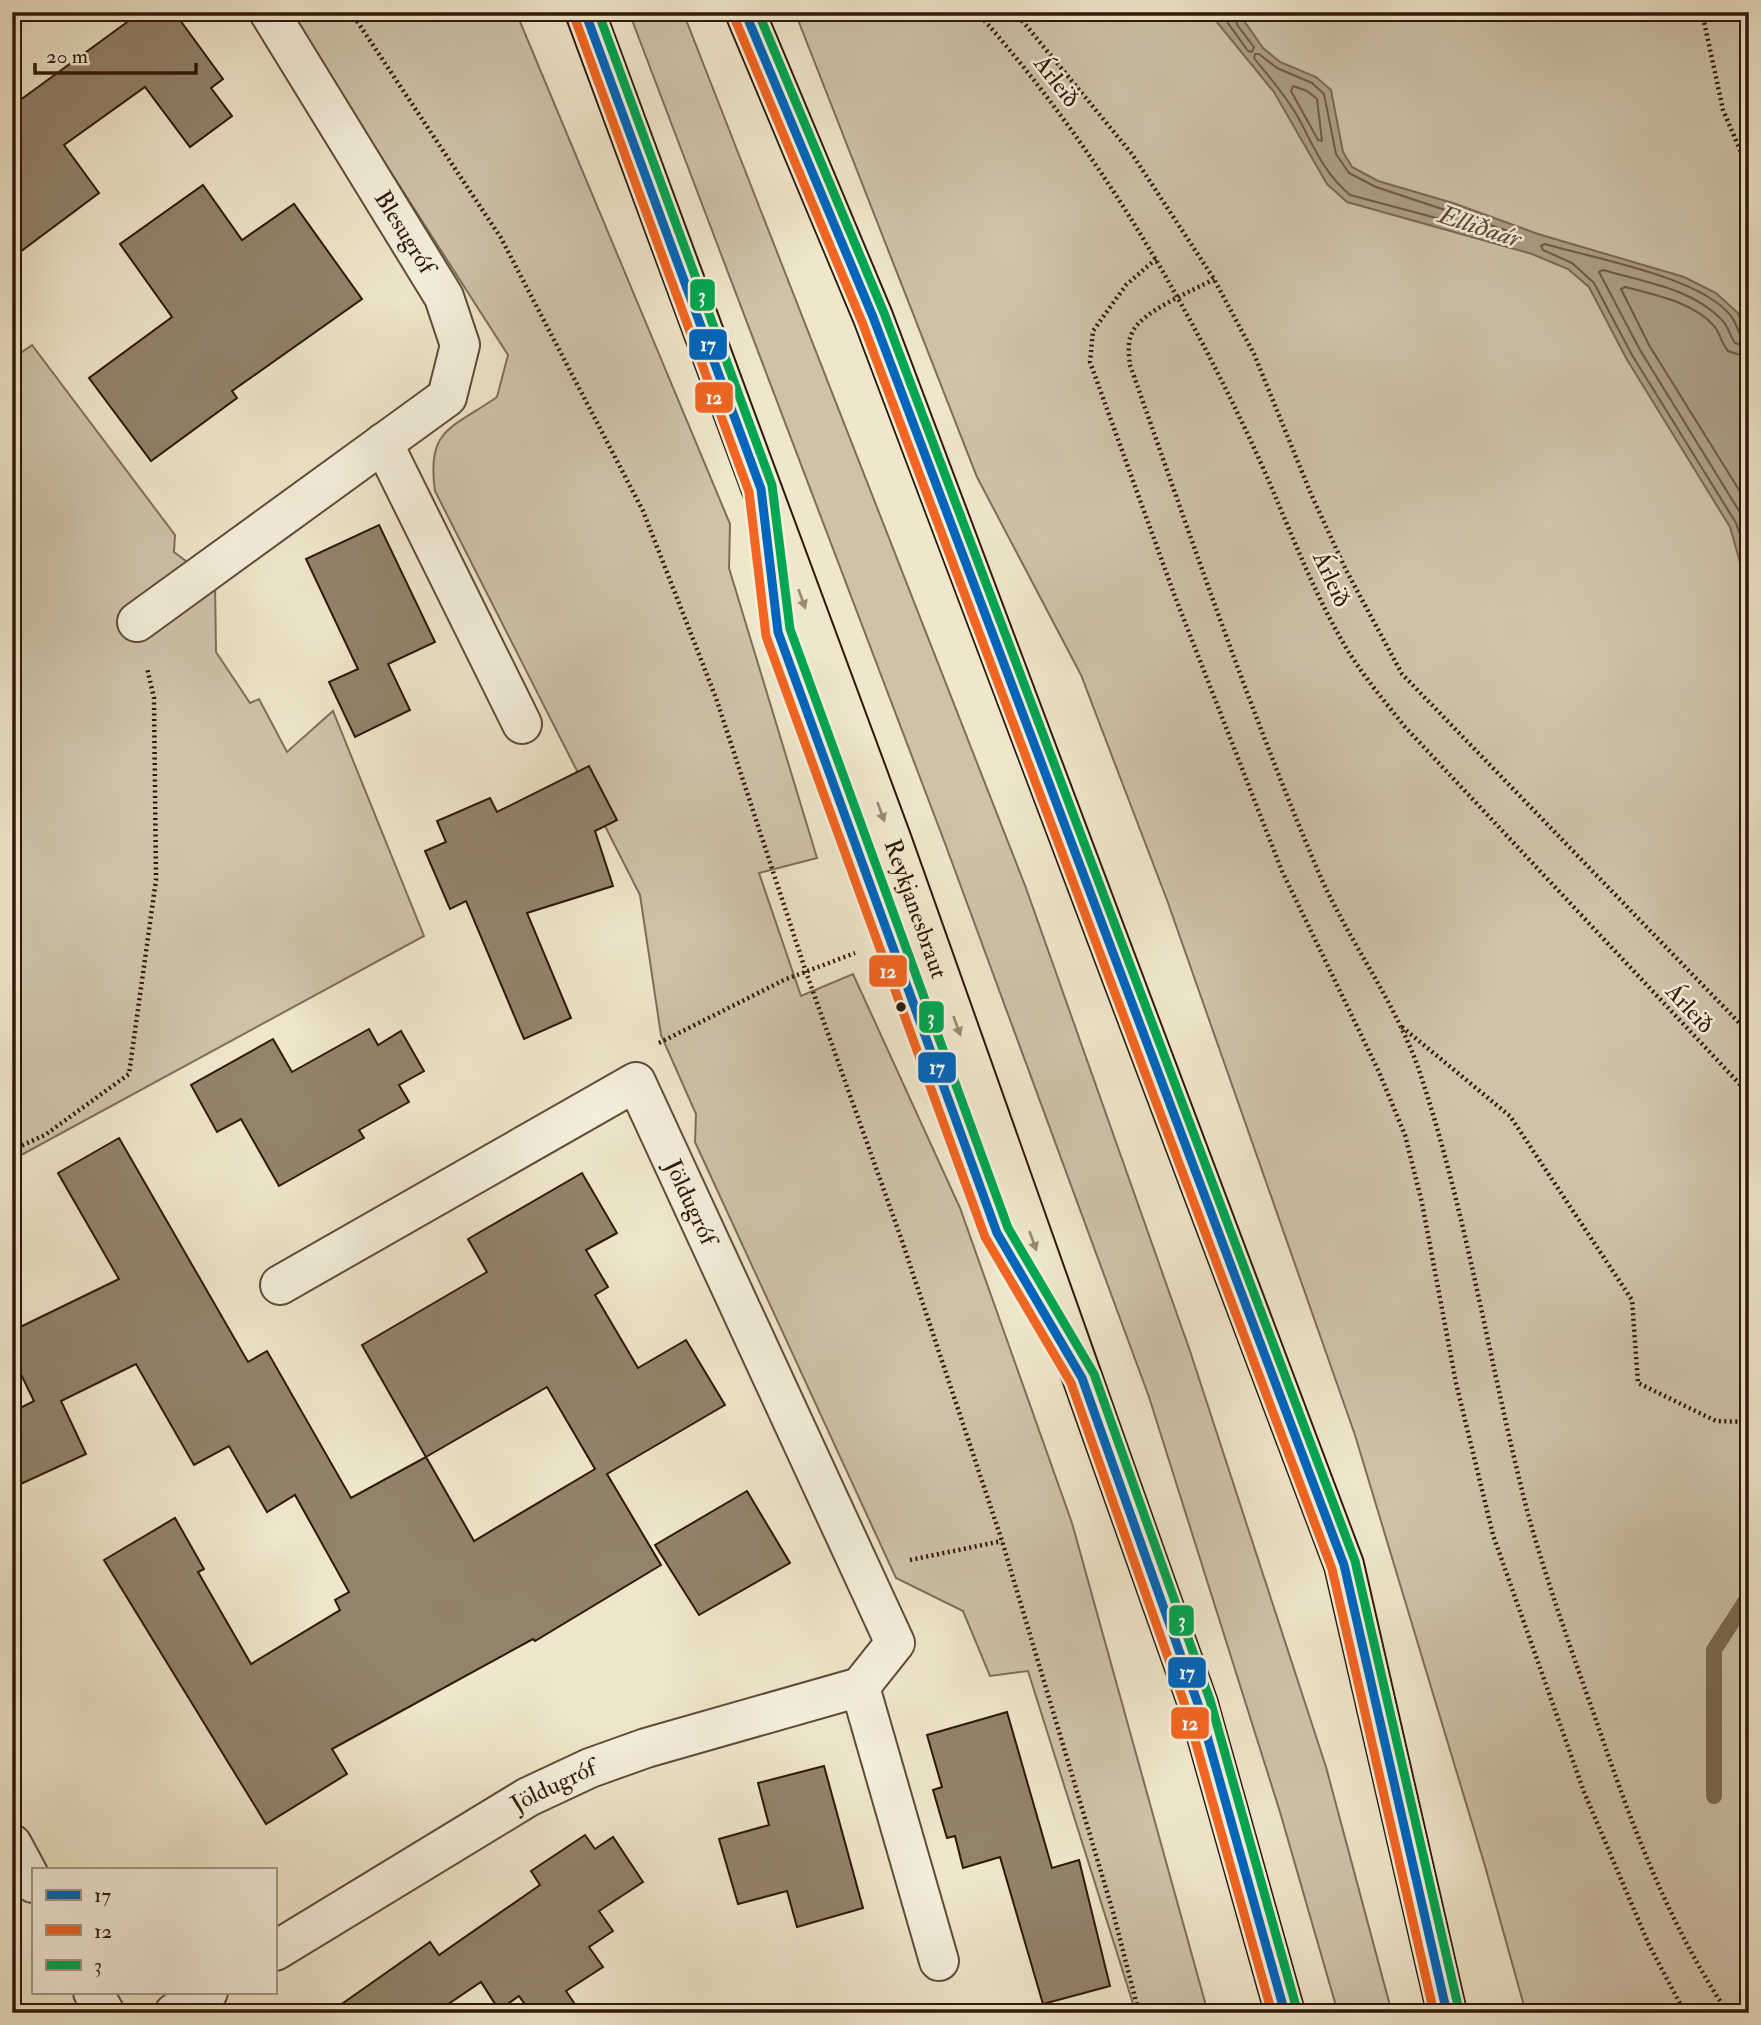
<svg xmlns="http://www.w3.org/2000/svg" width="1761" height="2025" viewBox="0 0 1761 2025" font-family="'IM FELL Double Pica',serif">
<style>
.green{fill:#cec3aa;stroke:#7e6e58;stroke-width:2}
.water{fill:#ada088;stroke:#7a6a54;stroke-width:2}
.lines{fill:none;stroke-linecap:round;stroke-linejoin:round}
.shore{stroke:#6e5c47;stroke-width:2}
.stream{stroke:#7a6a54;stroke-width:16}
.building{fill:#92836c;stroke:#2e1806;stroke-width:2;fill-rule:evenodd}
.lane-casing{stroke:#5e4c37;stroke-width:26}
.street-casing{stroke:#5e4c37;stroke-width:42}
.highway-casing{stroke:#2e1806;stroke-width:42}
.path{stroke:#2e1806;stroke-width:4.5;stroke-dasharray:2 3.5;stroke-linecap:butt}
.lane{stroke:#f5efdd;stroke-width:23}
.street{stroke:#f5efdd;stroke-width:38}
.highway{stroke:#efe6cb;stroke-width:38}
.bus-1-casing{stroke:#f5efdd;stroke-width:14}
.bus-2-casing{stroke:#f5efdd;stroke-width:14}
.bus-3-casing{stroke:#f5efdd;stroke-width:14}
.bus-1{stroke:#0065bd;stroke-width:9}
.bus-2{stroke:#f26522;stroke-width:9}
.bus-3{stroke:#00a651;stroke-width:9}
.oneway{fill:#988972}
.bus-dot{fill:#2e1806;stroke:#f5efdd;stroke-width:2.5}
.labels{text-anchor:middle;stroke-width:5;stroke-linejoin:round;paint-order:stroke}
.street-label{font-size:24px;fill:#2e1806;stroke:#f5efdd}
.water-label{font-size:26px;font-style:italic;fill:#614e3a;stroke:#f5efdd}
.line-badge{stroke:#f5efdd;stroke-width:2.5}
.badge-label{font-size:19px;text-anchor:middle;font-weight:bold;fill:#fff}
</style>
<rect width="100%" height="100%" fill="#efe6cb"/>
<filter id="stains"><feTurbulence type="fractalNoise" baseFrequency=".00286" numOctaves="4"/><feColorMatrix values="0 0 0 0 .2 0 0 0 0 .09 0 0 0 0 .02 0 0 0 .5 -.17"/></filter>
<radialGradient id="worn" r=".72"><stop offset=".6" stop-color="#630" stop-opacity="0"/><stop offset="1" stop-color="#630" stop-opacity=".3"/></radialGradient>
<!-- green -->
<g class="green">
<path d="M288 12H516L730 524 729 568 817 858 759 873 801 996 853 974 960 1208 1072 1523 1208 2013H1136L1028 1671 990 1676 963 1611 896 1578 695 1142 696 1114 661 1035 640 895 435 491C426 429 451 429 497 397L508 355Z"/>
<path d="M629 12H683L1026 888 1190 1351 1326 1767 1392 2013H1338L1280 1812 1149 1397 946 846Z"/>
<path d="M795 12H1749V2013H1526L1485 1866 1355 1435 1167 900 1081 675 977 477Z"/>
<path d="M32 345 175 535 174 552 215 583 216 652 250 703 259 699 287 752 333 711 424 936 12 1160V359Z"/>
</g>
<!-- water -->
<path class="water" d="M1213 12H1238L1263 48 1280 62 1316 77 1331 90 1343 152 1352 167 1378 181 1453 203 1538 234 1684 277 1716 293 1738 313 1749 339V594L1730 527 1626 358 1589 287 1568 269 1532 254 1347 202 1327 184 1274 92 1216 21Z"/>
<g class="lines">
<!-- shore -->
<g class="shore">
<path d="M1220 12 1248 51 1252 52 1254 47 1238 26 1232 12"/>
<path d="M1259 54 1277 68 1312 83 1324 94 1336 154 1349 173 1376 187 1517 234 1519 240 1350 195C1324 173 1315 149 1299 119 1287 97 1270 78 1254 58L1255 54Z"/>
<path d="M1293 86 1307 91 1317 99 1322 141 1318 140 1291 91Z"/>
<path d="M1749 339 1741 336C1737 330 1736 322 1731 316 1701 277 1593 258 1545 244L1541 246 1543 250 1572 263 1594 283 1632 355 1736 523 1749 562"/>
<path d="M1749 348 1735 343C1730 336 1728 326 1722 320 1691 288 1644 282 1603 270L1599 272 1640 350 1744 519 1749 533"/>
<path d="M1749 358 1728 351C1722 344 1720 334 1715 327 1694 302 1655 295 1625 287L1621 289 1649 345 1749 506"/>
</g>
<!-- stream -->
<path class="stream" d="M1714 1796V1650L1749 1596"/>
</g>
<!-- building -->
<g class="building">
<path d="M141 12H174L223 79 211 88 232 116 190 147 145 87 64 145 99 193 12 258V106Z"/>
<path d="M203 185 242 240 294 204 362 299 232 391 237 398 151 461 89 378 172 317 120 244Z"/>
<path d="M379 525 435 642 388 664 410 710 355 737 329 682 358 669 306 559Z"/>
<path d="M589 766 617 820 595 831 613 886 527 913 571 1018 524 1039 466 901 450 909 425 851 446 842 437 821 490 798 497 812Z"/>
<path d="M369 1029 378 1045 401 1031 424 1071 399 1085 409 1102 359 1130 364 1138 279 1186 241 1119 217 1132 191 1085 273 1039 292 1072Z"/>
<path d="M119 1138 248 1362 267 1351 351 1498 426 1457 362 1345 487 1272 468 1239 582 1173 617 1233 586 1250 608 1287 595 1295 638 1368 686 1340 725 1405 607 1474 661 1565 535 1641 533 1639 332 1749 347 1774 266 1824 104 1560 175 1518 204 1569 198 1572 251 1664 340 1610 335 1600 349 1592 295 1495 267 1512 229 1446 194 1465 136 1364 61 1401 86 1454 12 1488V1412L34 1401 12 1356V1331L119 1279 58 1173ZM547 1387 595 1469 474 1541 426 1457Z"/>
<path d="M747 1491 790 1563 699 1615 655 1545Z"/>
<path d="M1007 1712 1052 1868 1079 1860 1110 1986 1043 2004 1000 1857 963 1868 955 1836 947 1838 933 1790 942 1787 927 1735Z"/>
<path d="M824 1766 863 1908 797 1927 787 1891 738 1904 719 1839 769 1825 758 1783Z"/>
<path d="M585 1835 595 1849 613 1837 643 1882 599 1911 613 1931 589 1947 603 1967 566 1991 581 2013H531L519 1996 499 2010 481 1982 435 2013H329L430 1942 439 1955 540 1885 531 1871Z"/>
</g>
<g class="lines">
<defs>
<path id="lane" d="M767 540 778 632 997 1233 1047 1318"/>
<g id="street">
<path d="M383 443 522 724"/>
<path d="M137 622 447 397 460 345 444 297 269 12"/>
<path d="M860 1687 939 1961"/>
<path d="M12 1844 33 1883"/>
<path id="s1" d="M275 1951 528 1797 590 1768 646 1748 860 1687 895 1643 636 1082 280 1285"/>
<path d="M93 1992 105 2013"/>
<path d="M174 2013 208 1992"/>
</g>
<g id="highway">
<path id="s2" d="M585 12 892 841 1198 1704 1285 2013"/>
<path d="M745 12 873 317 1344 1565 1447 2013"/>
</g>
</defs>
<!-- lane casing -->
<use href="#lane" class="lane-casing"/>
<!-- street casing -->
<use href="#street" class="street-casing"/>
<!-- highway casing -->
<use href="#highway" class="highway-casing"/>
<!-- path -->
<g class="path">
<path d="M351 12 501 238 643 511 716 698 806 972 901 1238 1002 1541 1113 1912 1139 2013"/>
<path d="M977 12C1089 138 1176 282 1248 435 1282 506 1307 583 1348 651 1365 678 1385 702 1405 727L1749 1094"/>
<path d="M1015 12 1132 154 1214 279 1254 354 1311 494 1346 570 1402 674 1749 1033"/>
<path d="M1702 12 1723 110 1749 171"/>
<path d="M1156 259 1126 285 1093 331 1090 362 1174 594 1282 871 1379 1072 1405 1135 1422 1203 1456 1383 1493 1535 1584 1792 1649 1945 1685 2013"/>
<path d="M1214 279C1193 291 1141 311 1132 333 1127 343 1129 355 1130 365 1190 535 1248 706 1318 871 1348 941 1397 1003 1421 1076 1468 1219 1490 1368 1528 1514 1550 1593 1579 1671 1606 1749 1637 1839 1674 1933 1728 2013"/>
<path d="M1402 1027 1510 1116 1632 1300 1638 1383 1716 1421 1749 1422"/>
<path d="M659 1043 784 980 855 953"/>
<path d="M12 1150 45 1135 129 1074 156 880 154 698 147 668"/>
<path d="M910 1560 1002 1541"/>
</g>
<!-- lane -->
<use href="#lane" class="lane"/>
<!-- street -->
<use href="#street" class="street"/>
<!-- highway -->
<use href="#highway" class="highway"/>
<defs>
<g id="bus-1">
<path d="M585 12 761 489 778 632 997 1233 1082 1378 1198 1704 1285 2013"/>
<path d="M745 12 873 317 1344 1565 1447 2013"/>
</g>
<g id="bus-2">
<path d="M574 16 749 492 766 636 985 1237 1071 1383 1186 1708 1272 2013"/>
<path d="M734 17 862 322 1332 1569 1434 2013"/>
</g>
<g id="bus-3">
<path d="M598 12 772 485 790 629 1008 1228 1094 1374 1210 1700 1297 2010"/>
<path d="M758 12 884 313 1355 1561 1459 2010"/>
</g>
</defs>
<!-- bus-1 casing -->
<use href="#bus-1" class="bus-1-casing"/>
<!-- bus-2 casing -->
<use href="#bus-2" class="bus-2-casing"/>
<!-- bus-3 casing -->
<use href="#bus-3" class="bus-3-casing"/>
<!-- bus-1 -->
<use href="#bus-1" class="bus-1"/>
<!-- bus-2 -->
<use href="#bus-2" class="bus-2"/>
<!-- bus-3 -->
<use href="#bus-3" class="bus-3"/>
</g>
<!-- one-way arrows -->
<defs><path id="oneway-solid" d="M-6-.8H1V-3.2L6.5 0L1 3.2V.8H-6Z" transform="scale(1.75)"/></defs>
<g class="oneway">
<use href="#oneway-solid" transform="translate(802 599) rotate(70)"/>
<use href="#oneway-solid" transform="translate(881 812) rotate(70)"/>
<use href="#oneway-solid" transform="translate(957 1026) rotate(70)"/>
<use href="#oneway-solid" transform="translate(1033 1241) rotate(70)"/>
</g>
<!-- markers -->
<circle class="bus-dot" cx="901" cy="1007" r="6"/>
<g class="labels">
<!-- street labels -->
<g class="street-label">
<text transform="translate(1057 81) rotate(52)" y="8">Árleið</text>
<text transform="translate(405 232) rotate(58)" y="8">Blesugróf</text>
<text transform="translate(1332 579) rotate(65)" y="8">Árleið</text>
<text dy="8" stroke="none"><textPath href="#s2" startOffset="956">Reykjanesbraut</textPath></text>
<text transform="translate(1690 1008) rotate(47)" y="8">Árleið</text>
<text transform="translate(691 1202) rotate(65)" y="8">Jöldugróf</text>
<text dy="8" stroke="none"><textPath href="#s1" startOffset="324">Jöldugróf</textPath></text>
</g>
<!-- water labels -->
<g class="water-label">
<text transform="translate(1480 226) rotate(18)" y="9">Elliðaár</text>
</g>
</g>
<g class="line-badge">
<rect x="689" y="278" width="27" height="34" rx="7" fill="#00a651"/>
<rect x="688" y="328" width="40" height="33" rx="7" fill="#0065bd"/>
<rect x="694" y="381" width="40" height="33" rx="7" fill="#f26522"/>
<rect x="868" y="954" width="40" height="34" rx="7" fill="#f26522"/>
<rect x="918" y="1000" width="27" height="34" rx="7" fill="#00a651"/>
<rect x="917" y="1051" width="40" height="33" rx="7" fill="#0065bd"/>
<rect x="1168" y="1604" width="27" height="33" rx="7" fill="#00a651"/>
<rect x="1167" y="1656" width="40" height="33" rx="7" fill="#0065bd"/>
<rect x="1170" y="1706" width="40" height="34" rx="7" fill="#f26522"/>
</g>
<g class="badge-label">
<text x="702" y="302">3</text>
<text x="708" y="351">17</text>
<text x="714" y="404">12</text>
<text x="888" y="978">12</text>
<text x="931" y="1024">3</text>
<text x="937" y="1074">17</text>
<text x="1182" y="1627">3</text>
<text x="1187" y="1679">17</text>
<text x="1190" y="1730">12</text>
</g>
<!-- margin -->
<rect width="1761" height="2025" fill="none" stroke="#efe6cb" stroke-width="42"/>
<rect x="14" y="14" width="1733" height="1997" fill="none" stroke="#2e1806" stroke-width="3.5"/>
<rect x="21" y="21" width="1719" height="1983" fill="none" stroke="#2e1806" stroke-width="2"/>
<!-- legend -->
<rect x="32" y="1868" width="245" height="126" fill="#f5efdd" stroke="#a59987" stroke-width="2"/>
<rect x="46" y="1890" width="35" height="10" fill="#0065bd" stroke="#a59987" stroke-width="2"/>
<text x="94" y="1902" font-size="21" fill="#2e1806">17</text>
<rect x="46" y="1925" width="35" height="10" fill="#f26522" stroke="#a59987" stroke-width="2"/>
<text x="94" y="1938" font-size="21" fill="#2e1806">12</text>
<rect x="46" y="1960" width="35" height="10" fill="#00a651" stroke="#a59987" stroke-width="2"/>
<text x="94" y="1972" font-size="21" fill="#2e1806">3</text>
<!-- scale -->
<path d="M35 63v10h161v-10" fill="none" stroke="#2e1806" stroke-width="3.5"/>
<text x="46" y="63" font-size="21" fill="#2e1806" stroke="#f5efdd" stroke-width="5" paint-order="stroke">20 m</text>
<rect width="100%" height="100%" filter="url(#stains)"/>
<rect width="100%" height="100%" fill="url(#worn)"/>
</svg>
